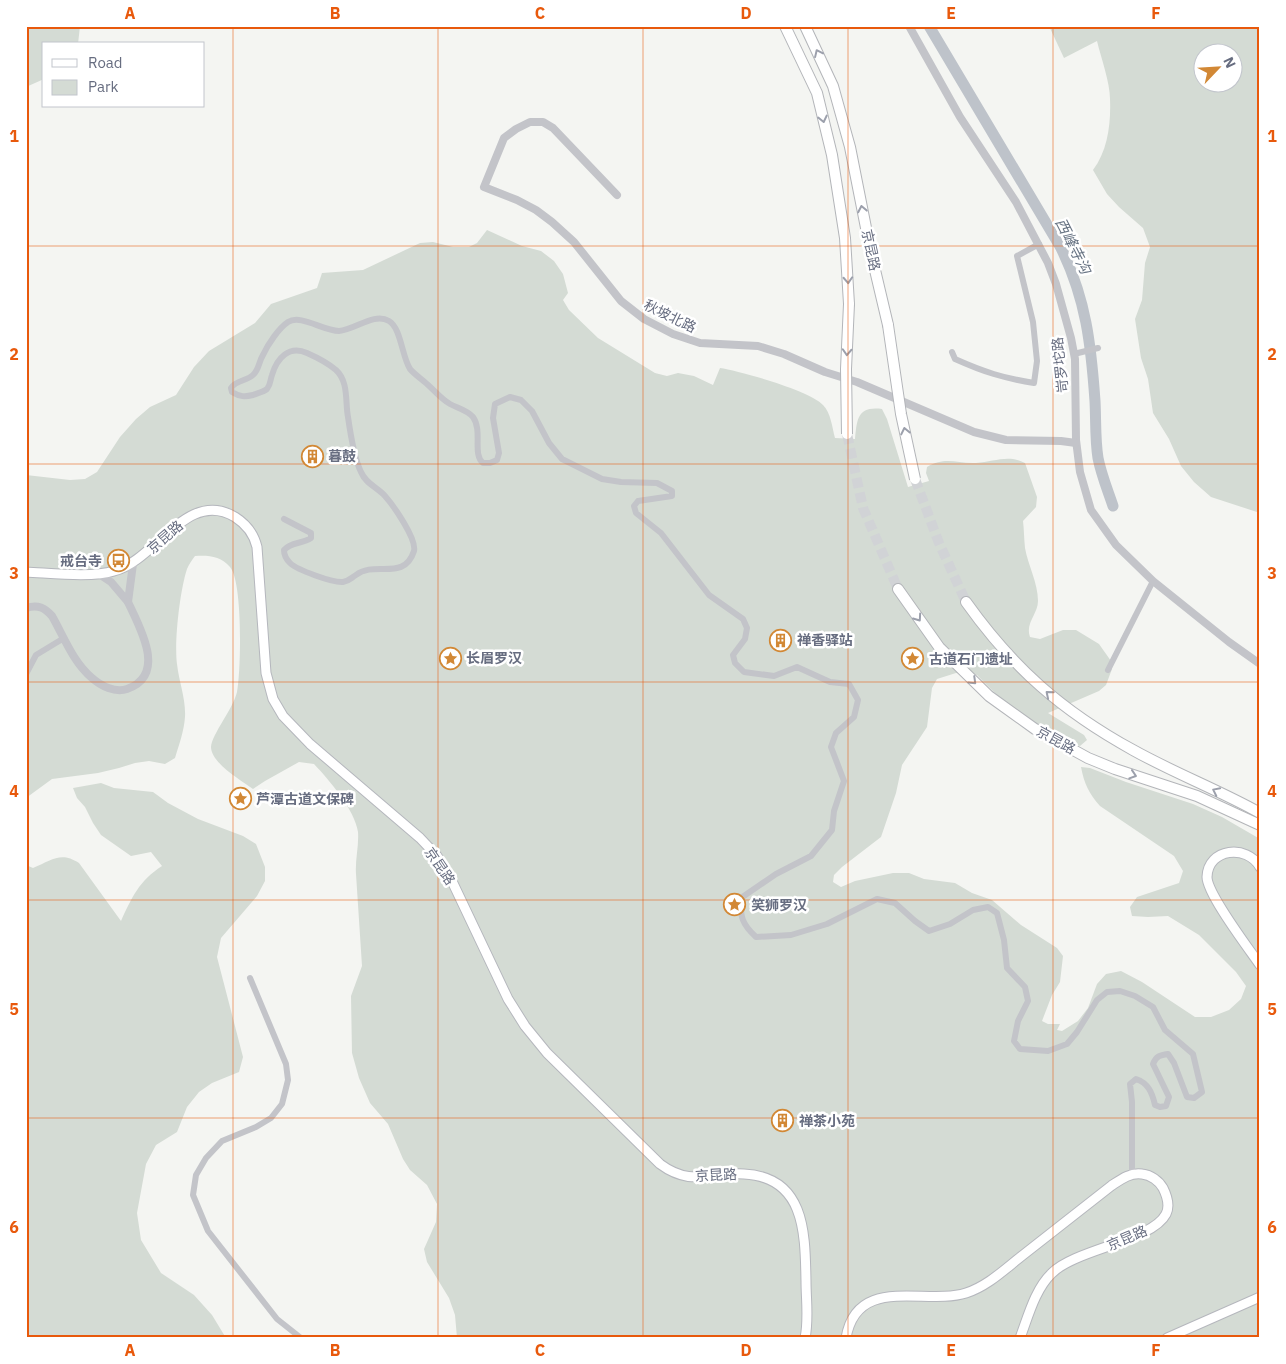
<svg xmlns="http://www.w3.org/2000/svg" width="1286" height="1364" viewBox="0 0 1286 1364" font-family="'IBM Plex Sans','Noto Sans SC',sans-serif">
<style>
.green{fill:#d4dbd4;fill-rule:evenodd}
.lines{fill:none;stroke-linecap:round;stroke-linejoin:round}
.river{stroke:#bec3ca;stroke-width:11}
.trunk-tunnel{stroke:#d1d3d6;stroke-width:10;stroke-dasharray:10 5;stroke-linecap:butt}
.secondary-casing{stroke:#b5b7bd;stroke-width:11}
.trunk-casing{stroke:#b3b5b9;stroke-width:12}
.minor{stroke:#c3c4c9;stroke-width:6}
.tertiary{stroke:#c3c4c9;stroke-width:8}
.secondary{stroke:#fff;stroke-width:9}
.trunk{stroke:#fff;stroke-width:10}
.trunk-bridge-casing{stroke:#b3b5b9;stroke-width:12;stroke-linecap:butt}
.trunk-bridge{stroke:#fff;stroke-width:10}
.oneway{stroke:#9ca0ac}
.grid{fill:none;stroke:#e8590c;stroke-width:1;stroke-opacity:0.55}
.labels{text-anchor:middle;stroke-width:5;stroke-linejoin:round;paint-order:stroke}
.street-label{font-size:14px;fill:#676d80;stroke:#fff}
.poi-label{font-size:14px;font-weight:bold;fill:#676d80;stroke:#fff;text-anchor:start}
.water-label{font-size:15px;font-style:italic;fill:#687484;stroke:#fff}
.neatline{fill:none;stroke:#e8590c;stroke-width:2}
.grid-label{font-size:16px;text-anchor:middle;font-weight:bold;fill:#e8590c}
</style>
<rect width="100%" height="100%" fill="#f4f5f2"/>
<!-- green -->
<g class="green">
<path d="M26 26H80L78 44H44V79L26 87Z"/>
<path d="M1049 26H1260V513L1211 497 1194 482 1181 466 1169 439 1153 413 1148 379 1141 358 1135 319 1142 300 1145 263 1150 247 1143 228 1119 207 1107 194 1093 170C1108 150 1111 123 1110 99 1110 82 1101 58 1097 41L1064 58ZM1234 52V82H1204V52Z"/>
<path d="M487 230 522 246 541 251 554 261 563 274 568 293 563 300 569 310 598 338 655 373 667 376 678 373 694 376 713 385 720 368C740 371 811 391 823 405 831 413 832 427 835 438L855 439C857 420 857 406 882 409L887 419 908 487 929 481 926 473 927 467C946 456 957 464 976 463 994 462 1008 454 1025 463L1037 497 1036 507 1023 521C1024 529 1024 539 1025 548 1028 565 1038 583 1038 601 1038 614 1025 623 1030 637L1040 639 1063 630H1076L1099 644 1111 661 1112 669 1106 685 1099 691 1048 713 1084 735 1087 740 1080 746C1040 734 1005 705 977 675L956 673 937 679 932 688 927 727 902 765 896 793 881 837 842 867 834 875 833 882 841 887 855 881 893 873H909L924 879 955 883 972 893 992 900 1021 925 1057 948 1063 956 1060 982 1052 995 1042 1021 1048 1024H1060L1057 1030 1062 1031 1078 1021 1088 1008 1097 984 1106 974 1121 971 1142 982 1195 1017H1211L1229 1010 1241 999 1246 986 1236 972 1199 935 1168 916 1148 917 1132 916 1130 907 1137 897 1179 883 1183 871 1174 856 1100 806C1089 794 1084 783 1081 767L1090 768 1126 782 1193 804 1222 817 1260 839V1338H457L455 1315 449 1298 427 1262 424 1249 436 1222 437 1204 427 1185 410 1170 403 1159 388 1124 370 1103 359 1078 352 1053 351 996 362 966 356 874C355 860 359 846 358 832 355 810 329 780 314 764L299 762 265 781 253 789C242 781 211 763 211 747 212 734 233 709 237 692 241 671 243 582 230 567 221 556 208 555 195 556 192 560 189 564 187 569 180 590 174 642 177 664 179 682 186 699 185 717 184 731 179 745 175 758L165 764 149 761 135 763 119 768 98 773 52 779 26 798V475L70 480 85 479 97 472 120 437 136 419 150 407 176 395 194 367 209 351 255 323 271 304 317 288 322 273 363 270 420 243 433 242 453 247H469L477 243Z"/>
<path d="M101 783 114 788 153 792 168 803 198 819 243 836 256 844 265 867V881L257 896 221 938 217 957 243 1057 239 1072 212 1083 199 1092 187 1107 177 1132 156 1145 146 1164 137 1213 141 1240 161 1273 194 1295 212 1315 226 1338H26V865L33 868C52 860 61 851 79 863L121 921C132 897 139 881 162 866L151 852 131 856 101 835 93 823 85 807 77 798 73 788Z"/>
</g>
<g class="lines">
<!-- river -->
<path class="river" d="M929 26 1061 248C1086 299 1091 344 1095 401 1096 419 1095 440 1098 458 1101 474 1108 491 1113 506"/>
<!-- trunk-tunnel -->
<g class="trunk-tunnel">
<path d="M847 434 863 508 898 589"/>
<path d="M915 479 939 543 966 602"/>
</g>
<defs>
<g id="secondary">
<path d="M26 572C50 573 92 578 114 571 156 560 187 488 235 517 246 524 254 534 257 547L266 673 273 699 283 716 310 744 420 838 437 856 451 879 508 999 525 1026 547 1053 660 1164C691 1187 710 1172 744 1174 806 1177 805 1235 806 1281 806 1300 809 1319 805 1338"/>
<path d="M1260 867C1247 844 1208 848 1207 877 1207 894 1249 949 1260 965"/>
<path d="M846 1338C857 1274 925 1306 966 1293 988 1286 1006 1268 1023 1255 1052 1232 1082 1209 1111 1186 1120 1180 1130 1172 1142 1174 1151 1175 1159 1181 1163 1188 1167 1196 1170 1206 1166 1214 1152 1241 1076 1249 1052 1273 1035 1289 1028 1317 1020 1338"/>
<path d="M1167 1338 1260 1297"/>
</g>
<g id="trunk">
<path d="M785 26 817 93 832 155 845 238 849 304"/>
<path d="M805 26 833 86 850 147 871 253 888 325"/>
<path d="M898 589 939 647 989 696 1035 729 1088 758 1115 769 1197 796 1260 825"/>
<path d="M966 602C1013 668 1062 711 1133 750 1174 773 1219 790 1260 813"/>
</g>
</defs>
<!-- secondary casing -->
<use href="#secondary" class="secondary-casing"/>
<!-- trunk casing -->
<use href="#trunk" class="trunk-casing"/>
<!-- minor -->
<g class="minor">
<path d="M952 352 955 359C984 372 1003 378 1034 383L1037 361 1033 322 1017 256 1039 244"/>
<path d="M1074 354 1098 348"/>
<path d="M284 519 311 533V538C302 544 291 542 284 550 284 556 286 559 290 563 297 570 333 583 343 582 349 581 351 578 356 575 375 560 404 582 414 551 417 539 393 505 385 496 377 487 366 484 361 472 355 460 350 431 348 417 345 402 349 382 336 370 329 364 316 357 307 353 289 345 277 358 272 375 270 380 271 384 267 389 263 392 258 393 253 395 245 397 240 397 232 392L231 388C236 380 247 381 253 375 259 370 259 361 263 355 268 344 279 328 288 322 301 314 323 331 339 331 355 330 374 312 389 321 401 328 402 357 410 369 415 375 422 379 427 384 435 391 441 399 450 404 457 408 467 410 473 417 483 431 472 454 483 463H490L497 460 499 453 493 418 495 404 510 397 521 400 532 411 549 443 562 459 602 479 621 482 657 483 672 491V496L638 501 634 506 636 513 661 533 709 595 743 619 747 628 745 639 733 655 735 663 744 672 774 676 797 667 830 682 849 684 858 700 854 717 836 733 831 747 844 781 834 811 832 830 811 856 776 874 741 898C740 917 742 924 756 937L791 935 827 924 877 899 895 903 915 921 929 931 950 924 973 910 988 907 997 913 1004 940 1007 968 1025 987 1028 1001 1018 1021 1014 1041 1020 1049 1048 1051 1067 1044 1077 1032 1097 1000 1107 992 1120 991 1135 996 1153 1007 1165 1030 1193 1054 1202 1092 1194 1098 1187 1097 1174 1063 1168 1054C1160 1055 1156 1056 1153 1064L1169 1097 1166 1106 1160 1107 1155 1105C1152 1092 1148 1083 1136 1079L1130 1084 1132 1102V1174"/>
<path d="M1108 670 1153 581"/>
<path d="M26 674 36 655 64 638"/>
<path d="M250 978 286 1064 288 1080 282 1104 271 1118 256 1127 222 1141 206 1158 196 1175 193 1195 208 1231 277 1319 301 1338"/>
</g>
<!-- tertiary -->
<g class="tertiary">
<path d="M909 26 960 117 1016 202 1048 263 1056 284 1071 338 1075 359 1076 440 1080 472 1091 510 1116 545 1153 581 1229 642 1260 664"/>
<path d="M617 195 553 128 543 122H530L516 129 504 138 484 187 517 200 536 210 552 222 574 242 621 301 644 319 673 334 700 343 758 346 784 354 825 372 857 382 974 432 1006 440 1061 441 1076 443"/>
<path d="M99 574 111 582 128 602 133 564"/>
<path d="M26 608C38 604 45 608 52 616 64 637 73 662 92 678 101 686 115 693 127 689 168 675 139 626 128 602"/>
</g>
<!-- secondary -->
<use href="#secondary" class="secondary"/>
<!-- trunk -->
<use href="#trunk" class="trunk"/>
<defs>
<g id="trunk-bridge">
<path d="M888 325 901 414 915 479"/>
<path d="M847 434 846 369 849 304"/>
</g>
</defs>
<!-- trunk-bridge casing -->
<use href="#trunk-bridge" class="trunk-bridge-casing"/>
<!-- trunk-bridge -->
<use href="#trunk-bridge" class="trunk-bridge"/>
</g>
<!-- one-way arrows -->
<defs><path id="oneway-chevron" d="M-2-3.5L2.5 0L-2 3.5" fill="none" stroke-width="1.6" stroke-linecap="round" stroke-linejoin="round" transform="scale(1.25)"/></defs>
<g class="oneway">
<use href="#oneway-chevron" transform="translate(818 53) rotate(-115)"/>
<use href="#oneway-chevron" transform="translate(823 119) rotate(77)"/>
<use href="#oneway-chevron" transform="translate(862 209) rotate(-101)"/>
<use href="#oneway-chevron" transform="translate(848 280) rotate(87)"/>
<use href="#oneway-chevron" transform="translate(847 352) rotate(93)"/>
<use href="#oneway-chevron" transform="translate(905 431) rotate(-102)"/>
<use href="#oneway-chevron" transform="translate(918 618) rotate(55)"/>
<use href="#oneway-chevron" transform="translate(973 681) rotate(44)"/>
<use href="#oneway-chevron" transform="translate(1049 694) rotate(-140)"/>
<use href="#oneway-chevron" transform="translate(1133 775) rotate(18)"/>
<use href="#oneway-chevron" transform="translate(1216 791) rotate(-154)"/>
</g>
<!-- grid -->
<path class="grid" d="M233 26V1338M438 26V1338M643 26V1338M848 26V1338M1053 26V1338M26 246H1260M26 464H1260M26 682H1260M26 900H1260M26 1118H1260"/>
<!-- icons -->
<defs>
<symbol id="building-ring" viewBox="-11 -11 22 22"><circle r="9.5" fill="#fff" stroke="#d28835" stroke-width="1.5"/><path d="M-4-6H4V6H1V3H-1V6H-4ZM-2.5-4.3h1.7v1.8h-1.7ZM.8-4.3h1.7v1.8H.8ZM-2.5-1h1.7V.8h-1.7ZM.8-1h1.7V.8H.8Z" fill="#d28835"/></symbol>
<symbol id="bus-ring" viewBox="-11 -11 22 22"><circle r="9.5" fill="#fff" stroke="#d28835" stroke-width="1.5"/><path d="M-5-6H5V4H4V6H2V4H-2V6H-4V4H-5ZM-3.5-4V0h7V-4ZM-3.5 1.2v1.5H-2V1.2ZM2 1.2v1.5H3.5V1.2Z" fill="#d28835"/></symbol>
<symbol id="sight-ring" viewBox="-11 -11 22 22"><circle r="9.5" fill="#fff" stroke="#d28835" stroke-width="1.5"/><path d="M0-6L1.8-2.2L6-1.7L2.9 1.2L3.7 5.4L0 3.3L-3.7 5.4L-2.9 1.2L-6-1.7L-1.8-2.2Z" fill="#d28835"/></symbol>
</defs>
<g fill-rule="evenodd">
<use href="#building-ring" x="300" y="444" width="25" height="25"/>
<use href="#bus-ring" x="106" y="548" width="25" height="25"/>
<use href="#building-ring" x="768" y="628" width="25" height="25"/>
<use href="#sight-ring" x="438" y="646" width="25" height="25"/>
<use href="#sight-ring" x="900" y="646" width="25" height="25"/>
<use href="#sight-ring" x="228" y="786" width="25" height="25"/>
<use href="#sight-ring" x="722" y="892" width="25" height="25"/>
<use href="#building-ring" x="770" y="1108" width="25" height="25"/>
</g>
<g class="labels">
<!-- street labels -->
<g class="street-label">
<text transform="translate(871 250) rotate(78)" y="5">京昆路</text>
<text transform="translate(670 316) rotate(26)" y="5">秋坡北路</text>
<text transform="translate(1060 365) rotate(-96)" y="5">岢罗坨路</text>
<text transform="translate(165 537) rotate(-41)" y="5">京昆路</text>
<text transform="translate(1056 740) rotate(29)" y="5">京昆路</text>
<text transform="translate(440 866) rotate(56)" y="5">京昆路</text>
<text transform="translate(716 1175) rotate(-3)" y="5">京昆路</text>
<text transform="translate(1127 1238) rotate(-23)" y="5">京昆路</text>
</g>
<!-- poi labels -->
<g class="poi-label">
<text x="328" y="461">暮鼓</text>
<text x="102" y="566" text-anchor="end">戒台寺</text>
<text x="797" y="645">禅香驿站</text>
<text x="466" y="663">长眉罗汉</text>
<text x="929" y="664">古道石门遗址</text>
<text x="256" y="804">芦潭古道文保碑</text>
<text x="751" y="910">笑狮罗汉</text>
<text x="799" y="1126">禅茶小苑</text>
</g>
<!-- water labels -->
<g class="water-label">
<text transform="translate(1073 246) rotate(63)" y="5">西峰寺沟</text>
</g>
</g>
<!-- border -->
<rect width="1286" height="1364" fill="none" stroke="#ffffff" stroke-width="55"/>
<!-- legend -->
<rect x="42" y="42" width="162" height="65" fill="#ffffff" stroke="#c2c5cc"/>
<rect x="52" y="59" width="25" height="8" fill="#ffffff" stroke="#c2c5cc"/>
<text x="88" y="68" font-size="15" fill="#676d80">Road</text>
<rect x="52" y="80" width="25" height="15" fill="#d4dbd4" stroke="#c2c5cc"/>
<text x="88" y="92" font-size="15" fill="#676d80">Park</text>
<!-- north arrow -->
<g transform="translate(1218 68) rotate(65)"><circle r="24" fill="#ffffff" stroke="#c2c5cc"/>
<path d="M0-4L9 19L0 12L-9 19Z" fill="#d28835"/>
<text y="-8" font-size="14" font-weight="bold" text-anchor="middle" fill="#676d80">N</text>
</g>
<rect x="28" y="28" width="1230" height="1308" class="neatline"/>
<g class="grid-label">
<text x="130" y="19">A</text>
<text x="335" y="19">B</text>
<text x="540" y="19">C</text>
<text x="746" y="19">D</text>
<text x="951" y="19">E</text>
<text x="1156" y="19">F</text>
<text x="14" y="142">1</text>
<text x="1272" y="142">1</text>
<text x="14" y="360">2</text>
<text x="1272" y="360">2</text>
<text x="14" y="579">3</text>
<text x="1272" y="579">3</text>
<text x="14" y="797">4</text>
<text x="1272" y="797">4</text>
<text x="14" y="1015">5</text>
<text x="1272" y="1015">5</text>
<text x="14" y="1233">6</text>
<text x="1272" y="1233">6</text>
<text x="130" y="1356">A</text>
<text x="335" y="1356">B</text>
<text x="540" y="1356">C</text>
<text x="746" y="1356">D</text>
<text x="951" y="1356">E</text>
<text x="1156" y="1356">F</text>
</g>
</svg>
